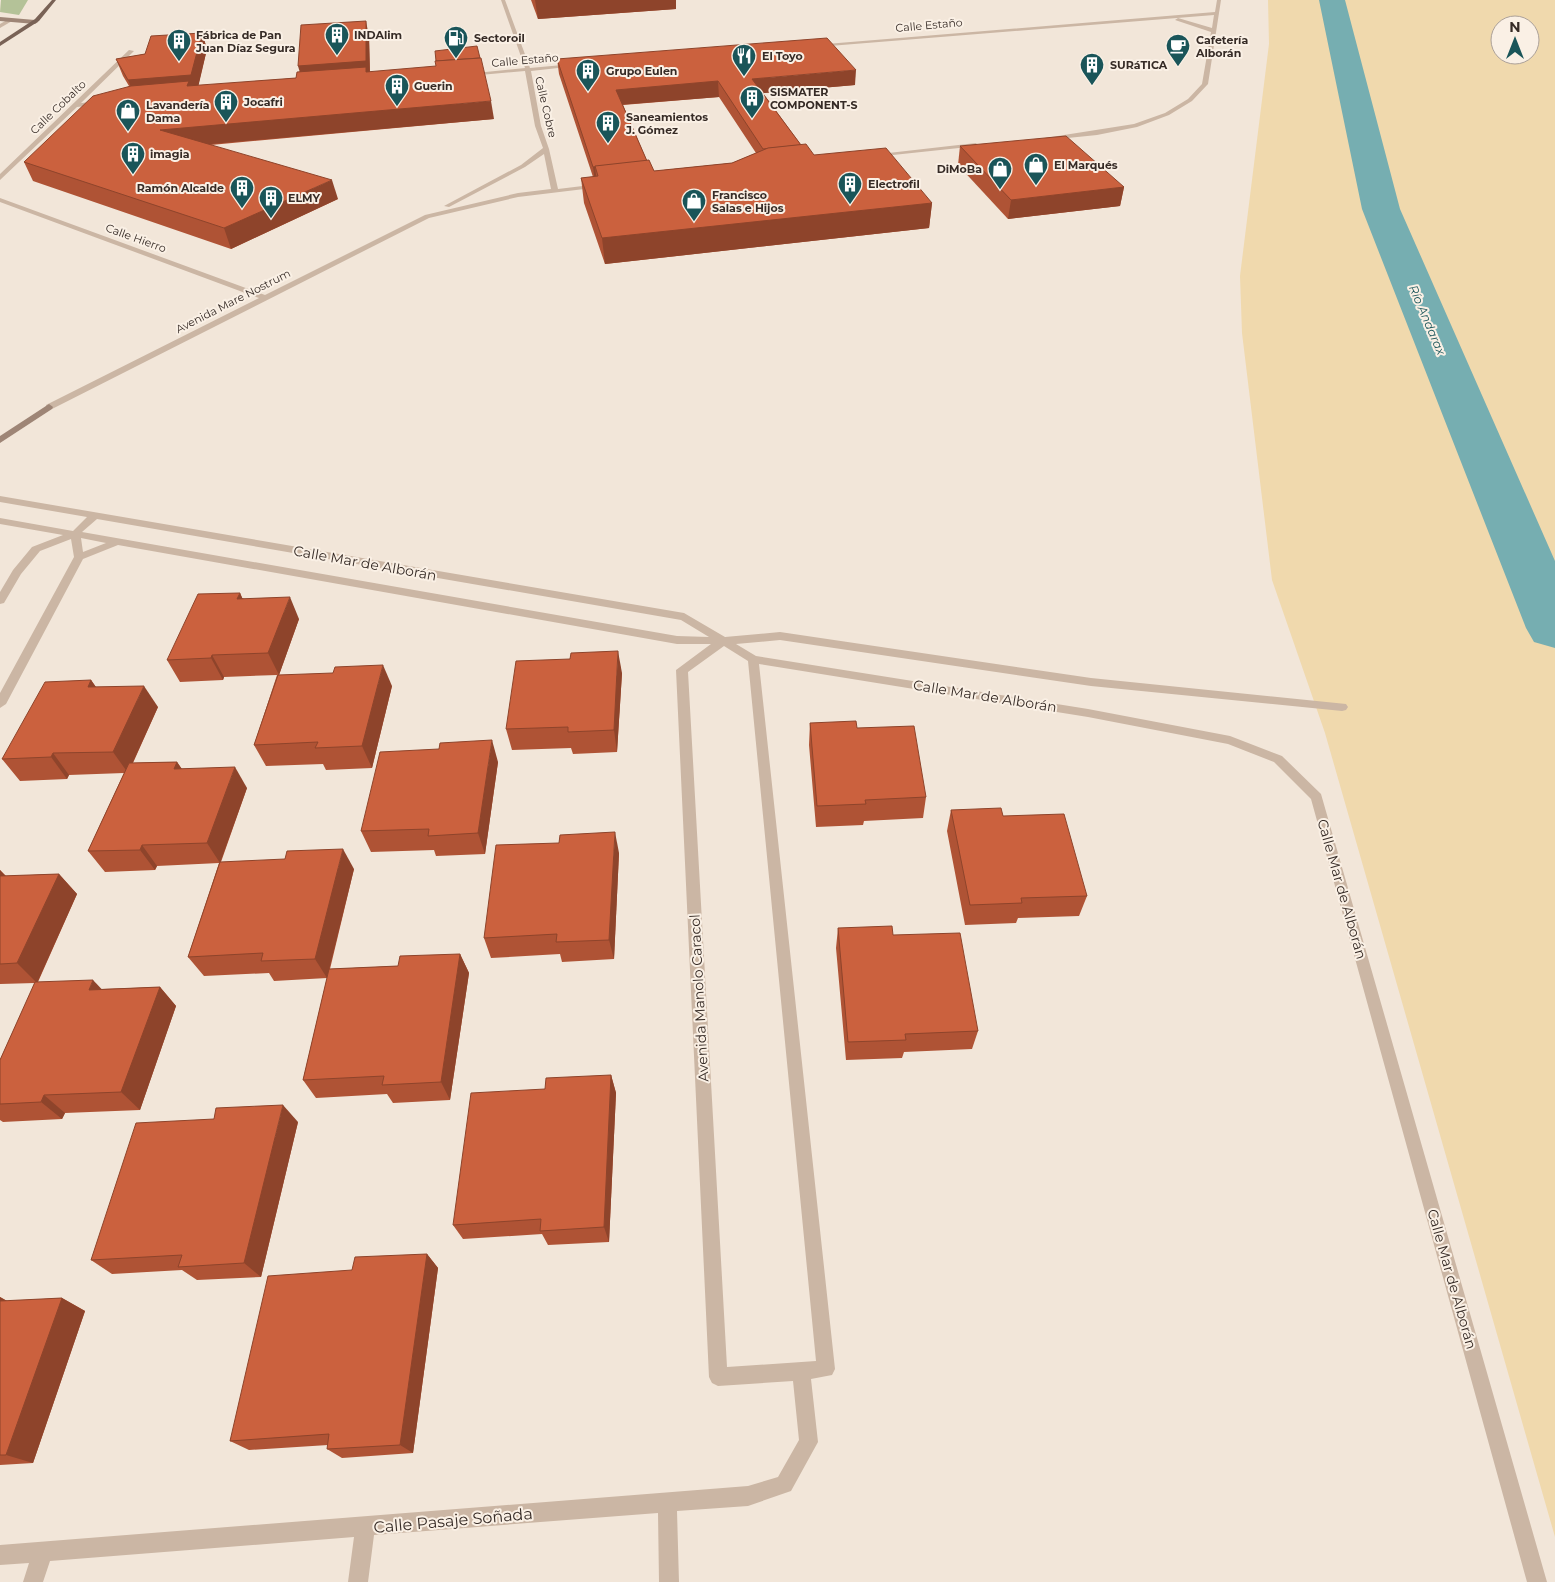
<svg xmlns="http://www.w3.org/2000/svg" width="1555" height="1582" viewBox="0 0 1555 1582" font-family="Montserrat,sans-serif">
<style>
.green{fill:#b4c298}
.sand{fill:#f0d9ad;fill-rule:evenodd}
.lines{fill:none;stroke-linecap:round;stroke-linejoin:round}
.river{fill:#76aeb1;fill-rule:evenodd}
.street{fill:#cbb6a4;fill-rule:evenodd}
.secondary{fill:#9e8576;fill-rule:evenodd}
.primary{fill:#796256;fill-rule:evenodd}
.wall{fill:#af5335;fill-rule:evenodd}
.shaded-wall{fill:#8e442b}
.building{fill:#cb613e;stroke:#8e442b}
.labels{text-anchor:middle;stroke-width:4;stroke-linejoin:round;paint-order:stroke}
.far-street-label{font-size:11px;fill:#362b26;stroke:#faf0e5}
.far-poi-label{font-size:11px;font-weight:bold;fill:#362b26;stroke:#faf0e5;text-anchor:start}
.far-water-label{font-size:12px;font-style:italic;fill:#1a5559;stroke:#faf0e5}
.street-label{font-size:14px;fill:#362b26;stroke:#faf0e5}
.near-street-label{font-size:16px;fill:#362b26;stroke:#faf0e5}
</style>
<rect width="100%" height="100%" fill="#f2e6d9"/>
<!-- green -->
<path class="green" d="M28 0 19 15 0 12 1 0Z"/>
<!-- sand -->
<path class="sand" d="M1268 0H1555V1537L1325 733 1272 580 1242 333 1240 276 1269 44ZM1500 25H1530V55H1500Z"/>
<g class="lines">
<!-- river -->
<path class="river" d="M1319 0H1345L1400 209 1555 561V648L1534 642 1526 628 1362 209Z"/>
<!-- street -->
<g class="street">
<path d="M501 0H505L530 68 573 64 576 66 531 71 541 126 549 149 558 189 599 184 601 185V187L518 197 429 218 52 409H46V405L259 298 0 202V198L265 295 425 215 518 193 551 189 544 154 525 167 449 207 444 206 521 165 543 148 535 126 525 71 469 76 466 74 525 68Z"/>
<path d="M1217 0H1221L1208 84 1192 101 1169 115 1137 127 1097 135 1048 140 1045 138 1134 124 1165 113 1188 99 1202 84 1211 32 1175 20 1178 18 1212 28 1214 15 817 47 814 45 1215 12Z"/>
<path d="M7 20 12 21 0 28V24Z"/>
<path d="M129 50 134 51 81 103 102 101 104 104 77 107 0 180V174Z"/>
<path d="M976 143 978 146 874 157 871 155Z"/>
<path d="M0 496 684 613 725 637 780 632 1091 678 1346 704 1348 707 1346 710 1342 711 1091 686 780 640 736 644 756 656 1088 709 1230 736 1282 756 1321 794 1547 1582H1527L1311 799 1274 762 1228 744 1088 717 759 664 835 1369 832 1375 811 1379 818 1442 791 1491 748 1506 677 1511 679 1582H659L658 1513 374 1535 368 1582H348L354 1537 50 1561 43 1582H23L29 1563 0 1565V1545L748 1486 778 1477 799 1440 793 1381 718 1386 712 1383 709 1377 676 670 711 644H677L118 545 83 559 6 704 0 708V693L74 557 71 539 40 551 21 574 4 603 0 604V592L13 570 32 547 63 535 0 524V518L73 531 87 517 0 502ZM97 519 681 620 709 637 677 636 82 532ZM81 538 106 543 83 552ZM724 646 748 661 816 1361 727 1367 688 672Z"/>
</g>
<!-- secondary -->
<g class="secondary">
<path d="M0 17 35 20 38 22 35 24 0 21Z"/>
<path d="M49 404 53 407 52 409 0 443V436Z"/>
</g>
<!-- primary -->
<path class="primary" d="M52 0H56L39 21 0 46V42L35 19Z"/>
</g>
<!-- wall -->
<g class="wall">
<path d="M531 0H676V9L538 19Z"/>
<path d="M202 33 207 49 198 86 296 78 299 72 369 37 370 72 494 119 211 145 338 199 231 249 33 181 24 162 129 86 123 76 116 59 145 54Z"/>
<path d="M557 59 855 85 763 93 801 145 814 155 932 203 929 228 605 264 584 203 581 178 593 177 559 74ZM719 97 756 153 732 163 654 171 647 161 623 105Z"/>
<path d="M960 146 1124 187 1120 206 1008 219 958 165Z"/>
<path d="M240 593 242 598 299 619 279 675 392 686 372 768 326 770 323 764 266 766 254 745 277 675 224 677 223 680 180 682 167 660Z"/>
<path d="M622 673 617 752 573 754 571 748 512 750 506 729Z"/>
<path d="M91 680 96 687 158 707 133 763 177 762 182 769 247 788 221 862 354 869 330 969 398 966 460 954 469 973 450 1100 393 1103 387 1094 316 1098 303 1080 327 978 274 981 269 973 204 976 188 957 219 863 157 866 155 870 105 872 88 851 124 773 69 775 67 779 20 781 2 759Z"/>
<path d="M810 723 857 728 926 797 923 818 864 821 863 825 816 827 809 745Z"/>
<path d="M498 762 485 854 436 856 434 850 371 852 361 831Z"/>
<path d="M951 810 1003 816 1087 896 1079 916 1018 918 1016 923 965 925 947 831Z"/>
<path d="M619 853 614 959 562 962 560 954 491 958 484 938Z"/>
<path d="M0 870 6 876 59 874 77 894 38 982 102 989 160 987 176 1006 140 1110 65 1113 62 1119 3 1122 0 1120V1060L35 983 0 984Z"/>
<path d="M838 928 893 935 978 1031 972 1049 904 1052 902 1058 846 1060 836 948Z"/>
<path d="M611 1075 616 1093 609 1242 548 1245 542 1234 463 1239 453 1225 545 1089Z"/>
<path d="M298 1122 261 1277 197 1280 182 1270 112 1274 91 1260Z"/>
<path d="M427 1254 438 1268 413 1453 342 1458 327 1449 328 1445 249 1450 230 1441 352 1270Z"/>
<path d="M0 1297 7 1301 62 1298 85 1311 33 1463 0 1465Z"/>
</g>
<!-- shaded-wall -->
<g class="shaded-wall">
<path d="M535 0H676V9L538 19Z"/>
<path d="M366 21 369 37 370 78 303 83 298 66Z"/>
<path d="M202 33 207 49 197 92 135 97 128 80Z"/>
<path d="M856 70 855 85 753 94 752 79Z"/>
<path d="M718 81 719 97 618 105 616 90Z"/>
<path d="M491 101 494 119 167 148 160 130Z"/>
<path d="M595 166 597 183H595L593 167Z"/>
<path d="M332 180 338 199 231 249 224 228Z"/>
<path d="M1124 187 1120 206 1008 219 1011 200Z"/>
<path d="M932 203 929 228 605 264 602 238Z"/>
<path d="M240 593 250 615 237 599Z"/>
<path d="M290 597 299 619 279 675 268 653Z"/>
<path d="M618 651 622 673 617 752 614 730Z"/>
<path d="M212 655 224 677 223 680 211 658Z"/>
<path d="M383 665 392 686 372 768 362 746Z"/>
<path d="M91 680 106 702 88 687Z"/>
<path d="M144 686 158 707 128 773 113 752Z"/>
<path d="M492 740 498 762 485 854 478 833Z"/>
<path d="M53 753 69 775 67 779 51 757Z"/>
<path d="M177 762 191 783 174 769Z"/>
<path d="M235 767 247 788 220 863 207 843Z"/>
<path d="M615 832 619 853 614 959 609 940Z"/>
<path d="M142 845 157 866 155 870 140 850Z"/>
<path d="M343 849 354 869 327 978 315 959Z"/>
<path d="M0 870 17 888 0 883Z"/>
<path d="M59 874 77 894 37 983 17 963Z"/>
<path d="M460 954 469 973 450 1100 441 1082Z"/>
<path d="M93 980 111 999 89 990Z"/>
<path d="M160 987 176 1006 140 1110 121 1092Z"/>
<path d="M611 1075 616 1093 609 1242 604 1227Z"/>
<path d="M44 1095 65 1113 62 1119 41 1102Z"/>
<path d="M283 1105 298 1122 261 1277 244 1263Z"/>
<path d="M427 1254 438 1268 413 1453 400 1445Z"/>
<path d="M0 1297 7 1301 0 1314Z"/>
<path d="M62 1298 85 1311 33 1463 6 1455Z"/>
</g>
<!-- building -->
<g class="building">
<path d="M366 21V61L298 66 301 25Z"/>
<path d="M202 33 191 75 128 80 116 59 145 54 151 36Z"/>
<path d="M827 38 856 70 752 79 801 145 763 149 718 81 616 90 647 161 593 167 557 59Z"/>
<path d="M477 46 480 58 436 61 435 51Z"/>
<path d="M481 58 491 101 160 130 332 180 224 228 24 162 93 96 131 86 189 81 187 86 296 78 297 72 366 67V72L436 66 435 61Z"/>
<path d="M1066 136 1124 187 1011 200 960 146Z"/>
<path d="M806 144 814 155 886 148 932 203 602 238 581 178 598 176 595 166 649 160 654 171 732 163 768 148Z"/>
<path d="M240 593 237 599 290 597 268 653 212 655 211 658 167 660 198 594Z"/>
<path d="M618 651 614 730 568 732V727L506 729 516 661 570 659 571 653Z"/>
<path d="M383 665 362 746 315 748 318 742 254 745 278 675 333 673 335 667Z"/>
<path d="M91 680 88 687 144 686 113 752 53 753 51 757 2 759 45 682Z"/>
<path d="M856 721 857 728 914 726 926 797 865 800 866 804 817 806 810 723Z"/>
<path d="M492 740 478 833 428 836 429 829 361 831 380 752 439 749 440 743Z"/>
<path d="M177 762 174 769 235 767 207 843 142 845 140 850 88 851 129 763Z"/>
<path d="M1001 808 1003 816 1064 814 1087 896 1021 898 1022 903 970 905 951 810Z"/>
<path d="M615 832 609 940 556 942 557 934 484 938 496 845 559 843 560 835Z"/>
<path d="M343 849 315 959 261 961 263 953 188 957 220 862 285 859 287 851Z"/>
<path d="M59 874 17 963 0 964V876Z"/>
<path d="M892 926 893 935 960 933 978 1031 905 1034 906 1040 848 1042 838 928Z"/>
<path d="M460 954 441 1082 382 1085 384 1076 303 1080 329 969 398 966 400 956Z"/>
<path d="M93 980 89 990 160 987 121 1092 44 1095 41 1102 0 1104V1060L35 982Z"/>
<path d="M611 1075 604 1227 540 1231 541 1219 453 1225 471 1093 545 1089 546 1078Z"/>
<path d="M283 1105 244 1263 178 1267 182 1255 91 1260 136 1123 214 1119 216 1108Z"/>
<path d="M427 1254 400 1445 327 1449 329 1434 230 1441 268 1276 352 1270 355 1257Z"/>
<path d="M62 1298 6 1455H0V1301Z"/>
</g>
<!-- icons -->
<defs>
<symbol id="building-pin" viewBox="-11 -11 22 30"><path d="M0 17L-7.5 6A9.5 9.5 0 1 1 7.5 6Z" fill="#1a5559" stroke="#faf0e5"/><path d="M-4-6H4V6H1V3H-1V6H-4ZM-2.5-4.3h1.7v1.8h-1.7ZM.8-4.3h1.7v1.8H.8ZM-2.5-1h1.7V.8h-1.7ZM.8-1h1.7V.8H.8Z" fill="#fff"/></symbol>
<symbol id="fuel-pin" viewBox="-11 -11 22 30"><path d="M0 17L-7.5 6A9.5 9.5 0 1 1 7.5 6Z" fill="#1a5559" stroke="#faf0e5"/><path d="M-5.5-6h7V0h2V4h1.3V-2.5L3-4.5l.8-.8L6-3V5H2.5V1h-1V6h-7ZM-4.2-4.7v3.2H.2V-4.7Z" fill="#fff"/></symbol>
<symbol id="cafe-pin" viewBox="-11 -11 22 30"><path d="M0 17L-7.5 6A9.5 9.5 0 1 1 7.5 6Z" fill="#1a5559" stroke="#faf0e5"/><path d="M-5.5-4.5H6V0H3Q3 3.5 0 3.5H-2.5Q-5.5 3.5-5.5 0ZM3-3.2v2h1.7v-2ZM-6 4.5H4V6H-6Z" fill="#fff"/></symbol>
<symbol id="restaurant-pin" viewBox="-11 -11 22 30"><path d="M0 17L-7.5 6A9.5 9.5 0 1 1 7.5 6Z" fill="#1a5559" stroke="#faf0e5"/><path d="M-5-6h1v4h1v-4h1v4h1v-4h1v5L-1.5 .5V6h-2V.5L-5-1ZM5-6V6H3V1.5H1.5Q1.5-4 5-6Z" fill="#fff"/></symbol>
<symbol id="shop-pin" viewBox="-11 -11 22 30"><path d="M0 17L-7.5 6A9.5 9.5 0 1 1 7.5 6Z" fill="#1a5559" stroke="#faf0e5"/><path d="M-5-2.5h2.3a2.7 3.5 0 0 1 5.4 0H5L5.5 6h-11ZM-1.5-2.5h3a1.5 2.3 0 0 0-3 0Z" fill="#fff"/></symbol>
</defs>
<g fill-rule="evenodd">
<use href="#building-pin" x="323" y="21" width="28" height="38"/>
<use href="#fuel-pin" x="442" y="24" width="28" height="38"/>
<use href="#building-pin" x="165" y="27" width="28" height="38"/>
<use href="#cafe-pin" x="1164" y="32" width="28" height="38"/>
<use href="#restaurant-pin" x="730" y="42" width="28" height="38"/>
<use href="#building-pin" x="1078" y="51" width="28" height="38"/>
<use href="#building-pin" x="574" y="57" width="28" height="38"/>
<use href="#building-pin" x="383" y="72" width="28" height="38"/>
<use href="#building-pin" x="738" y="84" width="28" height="38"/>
<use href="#building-pin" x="212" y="88" width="28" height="38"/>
<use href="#shop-pin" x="114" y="97" width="28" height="38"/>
<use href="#building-pin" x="594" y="109" width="28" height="38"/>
<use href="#building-pin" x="119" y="140" width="28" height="38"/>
<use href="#shop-pin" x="1022" y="151" width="28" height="38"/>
<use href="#shop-pin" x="986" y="155" width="28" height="38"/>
<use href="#building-pin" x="836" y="170" width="28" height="38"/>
<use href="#building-pin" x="228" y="174" width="28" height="38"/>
<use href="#building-pin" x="257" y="184" width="28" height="38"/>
<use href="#shop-pin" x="680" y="187" width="28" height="38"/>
</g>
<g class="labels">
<!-- far-street labels -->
<g class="far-street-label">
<text transform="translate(929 25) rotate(-5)" y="4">Calle Estaño</text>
<text transform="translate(525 60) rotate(-5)" y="4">Calle Estaño</text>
<text transform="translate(58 107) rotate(-44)" y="4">Calle Cobalto</text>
<text transform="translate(546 107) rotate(77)" y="4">Calle Cobre</text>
<text transform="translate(136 238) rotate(20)" y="4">Calle Hierro</text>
<text transform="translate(233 301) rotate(-27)" y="4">Avenida Mare Nostrum</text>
</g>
<!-- far-poi labels -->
<g class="far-poi-label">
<text x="196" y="39">Fábrica de Pan<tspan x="196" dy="13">Juan Díaz Segura</tspan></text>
<text x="354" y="39">INDAlim</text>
<text x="474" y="42">Sectoroil</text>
<text x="1196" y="44">Cafetería<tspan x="1196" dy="13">Alborán</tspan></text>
<text x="762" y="60">El Toyo</text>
<text x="1110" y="69">SURáTICA</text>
<text x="606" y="75">Grupo Eulen</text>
<text x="414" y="90">Guerin</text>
<text x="770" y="96">SISMATER<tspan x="770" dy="13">COMPONENT-S</tspan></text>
<text x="244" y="106">Jocafri</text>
<text x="146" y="109">Lavandería<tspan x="146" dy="13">Dama</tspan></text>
<text x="626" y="121">Saneamientos<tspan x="626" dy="13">J. Gómez</tspan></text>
<text x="150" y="158">imagia</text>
<text x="1054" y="169">El Marqués</text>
<text x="982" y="173" text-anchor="end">DiMoBa</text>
<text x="868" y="188">Electrofil</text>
<text x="224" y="192" text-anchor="end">Ramón Alcalde</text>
<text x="712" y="199">Francisco<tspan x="712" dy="13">Salas e Hijos</tspan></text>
<text x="288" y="202">ELMY</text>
</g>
<!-- far-water labels -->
<g class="far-water-label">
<text transform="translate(1427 320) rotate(67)" y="4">Río Andarax</text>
</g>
<!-- street labels -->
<g class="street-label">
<text transform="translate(365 563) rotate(10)" y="5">Calle Mar de Alborán</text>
<text transform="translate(985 696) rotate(9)" y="5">Calle Mar de Alborán</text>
<text transform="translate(1342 889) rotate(74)" y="5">Calle Mar de Alborán</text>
<text transform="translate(699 998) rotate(-93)" y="5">Avenida Manolo Caracol</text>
<text transform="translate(1452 1279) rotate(74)" y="5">Calle Mar de Alborán</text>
</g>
<!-- near-street labels -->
<g class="near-street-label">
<text transform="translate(453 1520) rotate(-5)" y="6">Calle Pasaje Soñada</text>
</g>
</g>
<!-- north arrow -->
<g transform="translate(1515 40)"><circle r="24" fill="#faf0e5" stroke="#aca199"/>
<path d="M0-4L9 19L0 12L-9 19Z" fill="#1a5559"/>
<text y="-8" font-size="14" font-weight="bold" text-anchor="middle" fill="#362b26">N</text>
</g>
</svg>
